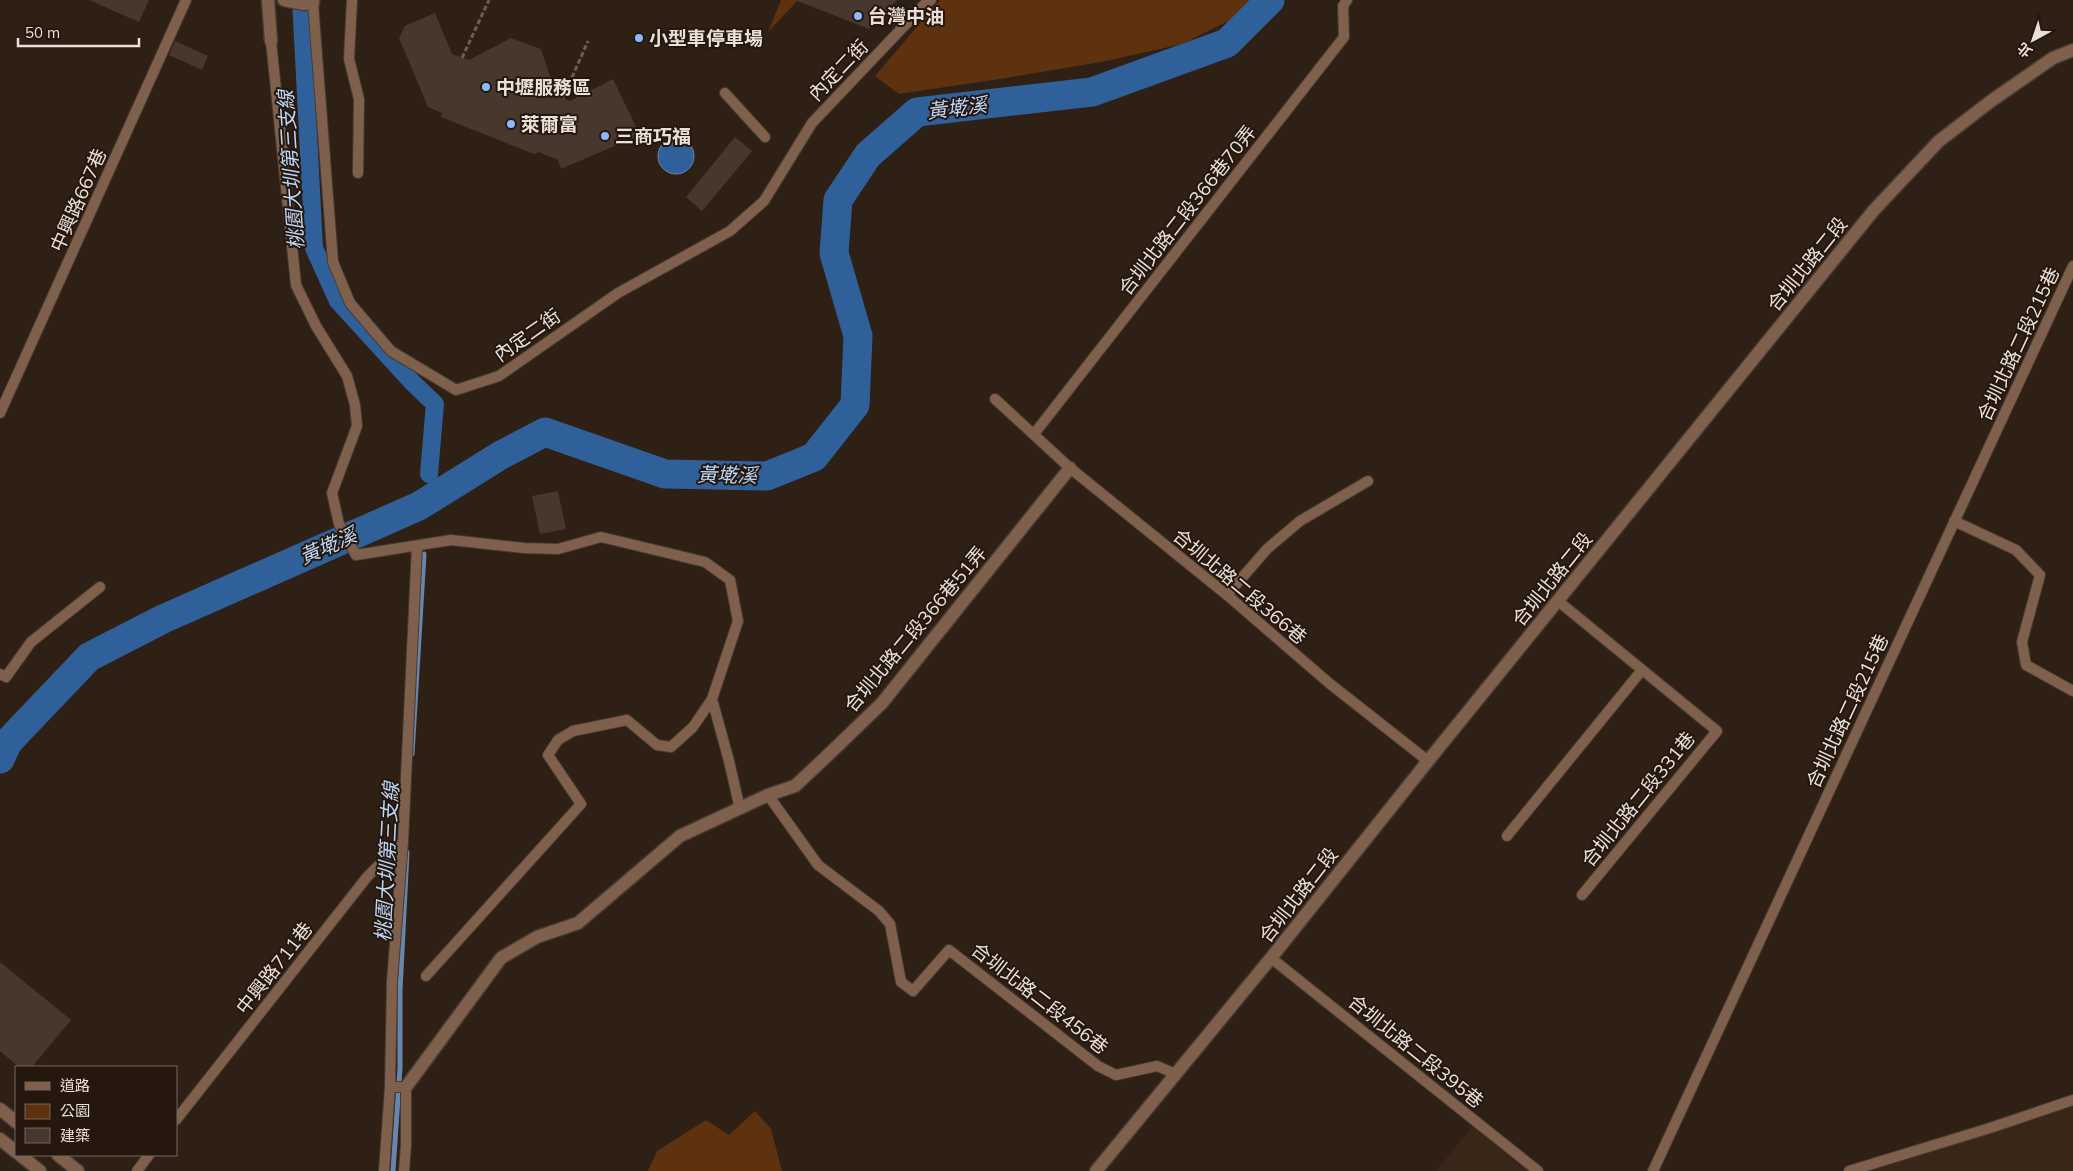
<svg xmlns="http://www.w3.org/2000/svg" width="2073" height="1171" viewBox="0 0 2073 1171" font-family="Mulish,'Noto Sans TC',sans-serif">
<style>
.built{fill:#3a2618}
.green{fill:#5f320f}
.water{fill:#30609a;stroke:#6886ad}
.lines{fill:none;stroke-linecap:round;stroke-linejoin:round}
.stream{stroke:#6886ad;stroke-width:5}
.canal{stroke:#30609a;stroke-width:18}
.river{stroke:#30609a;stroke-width:29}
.building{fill:#47372d}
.service-casing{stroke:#493b31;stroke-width:12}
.minor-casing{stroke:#493b31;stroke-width:15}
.tertiary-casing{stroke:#493b31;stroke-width:15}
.path{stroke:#6c5e55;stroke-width:3;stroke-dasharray:5 2.5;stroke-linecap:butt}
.service{stroke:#7e604d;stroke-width:10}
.minor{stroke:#7e604d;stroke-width:12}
.tertiary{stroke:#7e604d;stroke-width:12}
.poi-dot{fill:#88bafc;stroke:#25170d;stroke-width:2}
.labels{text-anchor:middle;stroke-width:4;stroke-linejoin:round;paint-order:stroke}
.poi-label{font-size:19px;font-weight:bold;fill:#eae0d9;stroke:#25170d;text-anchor:start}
.street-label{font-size:19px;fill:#eae0d9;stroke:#25170d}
.water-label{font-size:20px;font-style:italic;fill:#bcd6f8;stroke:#25170d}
</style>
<rect width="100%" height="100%" fill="#2f2016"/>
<!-- built -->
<g class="built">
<path d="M2073 1102V1171H1866Z"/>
<path d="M1475 1123 1533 1171H1436Z"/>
</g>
<!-- green -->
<g class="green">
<path d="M781 0H798L768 32Z"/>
<path d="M940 0H1252L1236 17 1182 44 1106 61 1006 78 899 94 875 76Z"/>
<path d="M755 1111 771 1129 782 1171H648L657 1151 706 1120 729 1135Z"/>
</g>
<!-- water -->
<circle class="water" cx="676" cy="156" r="18"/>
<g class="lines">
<!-- stream -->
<g class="stream">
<path d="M412 754 424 554"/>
<path d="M393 1171 400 1068V990L407 852"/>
</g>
<!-- canal -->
<path class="canal" d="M301 0 314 248 338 301 412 382 435 404 429 474"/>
<!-- river -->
<path class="river" d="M0 759 8 742 89 657 163 619 419 506 501 455 545 432 665 474 767 476 814 457 855 405 858 336 834 253 838 200 868 155 917 112 1092 92 1227 43 1270 0"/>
</g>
<!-- building -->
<g class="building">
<path d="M89 0H149L139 22Z"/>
<path d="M795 0H897L869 29Z"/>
<path d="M435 13 452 54 469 60 511 38 541 49 556 95 570 101 613 79 640 135 561 169 558 160 539 152 534 154 441 117 442 113 428 107 399 38 405 26Z"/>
<path d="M175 41 208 56 202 70 169 55Z"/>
<path d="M735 137 752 151 702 211 686 197Z"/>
<path d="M558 491 566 529 540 534 532 496Z"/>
<path d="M0 962 71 1020 32 1067H19L0 1051Z"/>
</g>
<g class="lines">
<defs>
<g id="service">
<path d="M352 0 349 59 359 99 358 173"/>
<path d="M313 3 333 262 350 303 391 351 456 390 499 376 618 293 730 231 764 201 812 123 924 5 931 0"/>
<path d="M271 41 296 285 316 326 347 376 355 405 357 426 332 493 339 524 356 555 451 540 524 548 558 549 601 537 705 562 730 580 738 621 712 699 729 761 740 809"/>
<path d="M725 93 765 137"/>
<path d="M995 399 1070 468 1227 595 1329 683 1428 761"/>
<path d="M0 413 186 0"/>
<path d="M1034 434 1344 37 1343 6 1347 0"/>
<path d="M1954 521 2016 550 2040 575 2022 642 2026 665 2073 691"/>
<path d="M1227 595 1267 549 1300 521 1368 481"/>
<path d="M1558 601 1717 731 1582 895"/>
<path d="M0 674 6 677 31 642 100 587"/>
<path d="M768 795 818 865 879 911 890 924 901 982 913 991 949 950 1098 1066 1116 1075 1157 1066 1176 1074"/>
<path d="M1507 836 1642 670"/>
<path d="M1271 958 1538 1171"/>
<path d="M426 976 581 804 548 755 558 740 573 731 627 720 657 745 671 747 693 727 712 699"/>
<path d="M390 1087H406V1145L404 1171"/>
<path d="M176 1120 367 877 403 841"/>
<path d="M137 1171 149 1155"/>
<path d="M384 1171 390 1087 392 982 403 841 417 546"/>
<path d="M1653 1171 2073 266"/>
<path d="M1849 1171 1990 1128 2073 1100"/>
</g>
<g id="minor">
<path d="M268 0 271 41"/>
<path d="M284 0 304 4 313 3V0"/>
<path d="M406 1087 501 958 537 937 578 923 680 836 768 795 795 786 827 756 882 703 1070 468"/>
</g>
<g id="tertiary">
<path d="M0 1109 16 1122"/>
<path d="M0 1139 16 1152"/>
<path d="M20 1155 40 1171"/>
<path d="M58 1155 78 1171"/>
<path d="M1096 1171 1271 958 1428 761 1874 210 1939 141 1991 101 2053 58 2073 50"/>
</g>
</defs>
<!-- service casing -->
<use href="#service" class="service-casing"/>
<!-- minor casing -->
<use href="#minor" class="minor-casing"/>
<!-- tertiary casing -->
<use href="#tertiary" class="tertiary-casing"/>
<!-- path -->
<g class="path">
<path d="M462 58 489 0"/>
<path d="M563 98 588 41"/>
</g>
<!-- service -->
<use href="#service" class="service"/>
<!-- minor -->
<use href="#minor" class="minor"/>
<!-- tertiary -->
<use href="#tertiary" class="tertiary"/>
</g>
<!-- markers -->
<g class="poi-dot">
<circle cx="858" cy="16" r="5"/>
<circle cx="639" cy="38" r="5"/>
<circle cx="486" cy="87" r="5"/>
<circle cx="511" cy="124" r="5"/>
<circle cx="605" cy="136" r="5"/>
</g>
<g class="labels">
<!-- poi labels -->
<g class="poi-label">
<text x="868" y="23">台灣中油</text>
<text x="649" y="45">小型車停車場</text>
<text x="496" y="94">中壢服務區</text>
<text x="521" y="131">萊爾富</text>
<text x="615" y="143">三商巧福</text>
</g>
<!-- street labels -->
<g class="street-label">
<text transform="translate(838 70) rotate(-46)" y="7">內定二街</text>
<text transform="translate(78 200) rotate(-66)" y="7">中興路667巷</text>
<text transform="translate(1187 210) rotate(-52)" y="7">合圳北路二段366巷70弄</text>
<text transform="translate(1807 264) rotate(-51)" y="7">合圳北路二段</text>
<text transform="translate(527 335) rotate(-35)" y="7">內定二街</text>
<text transform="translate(2018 344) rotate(-65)" y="7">合圳北路二段215巷</text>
<text transform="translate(1552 579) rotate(-51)" y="7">合圳北路二段</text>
<text transform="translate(1240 586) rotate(40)" y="7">合圳北路二段366巷</text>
<text transform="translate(915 629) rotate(-50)" y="7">合圳北路二段366巷51弄</text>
<text transform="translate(1847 711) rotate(-65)" y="7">合圳北路二段215巷</text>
<text transform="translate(1638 799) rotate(-51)" y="7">合圳北路二段331巷</text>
<text transform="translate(1298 895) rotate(-52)" y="7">合圳北路二段</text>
<text transform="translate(274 968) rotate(-52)" y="7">中興路711巷</text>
<text transform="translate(1040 998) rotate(38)" y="7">合圳北路二段456巷</text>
<text transform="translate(1416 1051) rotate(39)" y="7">合圳北路二段395巷</text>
</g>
<!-- water labels -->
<g class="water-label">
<text transform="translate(957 108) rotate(-7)" y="7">黃墘溪</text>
<text transform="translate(291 170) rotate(-94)" y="7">桃園大圳第三支線</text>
<text transform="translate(727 475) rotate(1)" y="7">黃墘溪</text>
<text transform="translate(328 546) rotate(-24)" y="7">黃墘溪</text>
<text transform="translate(387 862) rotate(-87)" y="7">桃園大圳第三支線</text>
</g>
</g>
<!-- legend -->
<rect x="15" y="1066" width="162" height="90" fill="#25170d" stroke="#74675f"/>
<rect x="25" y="1082" width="25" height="8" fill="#7e604d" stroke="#74675f"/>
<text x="60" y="1091" font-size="15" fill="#eae0d9">道路</text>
<rect x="25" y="1104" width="25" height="15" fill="#5f320f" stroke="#74675f"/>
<text x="60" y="1116" font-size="15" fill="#eae0d9">公園</text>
<rect x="25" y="1128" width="25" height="15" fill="#47372d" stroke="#74675f"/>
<text x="60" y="1141" font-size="15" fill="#eae0d9">建築</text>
<!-- north arrow -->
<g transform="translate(2033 40) rotate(220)" stroke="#25170d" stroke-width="4" paint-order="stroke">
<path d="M0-4L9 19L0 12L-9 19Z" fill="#eae0d9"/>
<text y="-8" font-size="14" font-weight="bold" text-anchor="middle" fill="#eae0d9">北</text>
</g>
<!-- scale -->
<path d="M18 38v8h121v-8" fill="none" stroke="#eae0d9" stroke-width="2.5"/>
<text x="25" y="38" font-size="15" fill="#eae0d9" stroke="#25170d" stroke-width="4" paint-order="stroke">50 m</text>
</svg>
